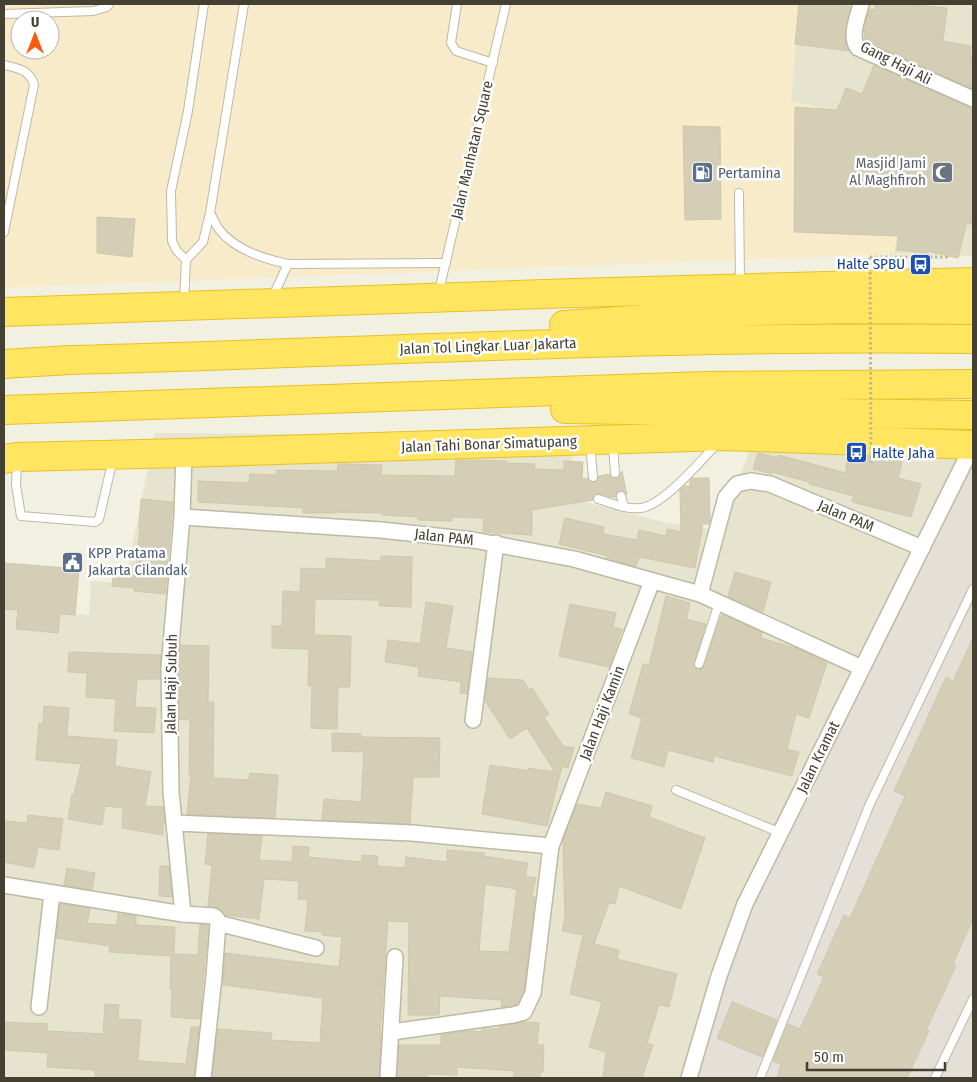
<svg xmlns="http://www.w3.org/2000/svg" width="977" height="1082" viewBox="0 0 977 1082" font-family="'Fira Sans Condensed',sans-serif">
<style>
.residential{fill:#e6e3cf}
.commercial{fill:#f7ebca;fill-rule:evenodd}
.industrial{fill:#e4e0d7}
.building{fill:#d4ceb6;stroke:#cfc7a9;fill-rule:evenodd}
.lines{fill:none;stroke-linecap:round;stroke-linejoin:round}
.lane-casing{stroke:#beb9a4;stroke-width:10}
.street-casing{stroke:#beb9a4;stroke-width:18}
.highway-casing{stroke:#e7c127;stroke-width:30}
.path{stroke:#c1b894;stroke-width:3;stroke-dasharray:2.5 2.5;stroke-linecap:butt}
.lane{stroke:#fff;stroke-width:8}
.street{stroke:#fff;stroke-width:15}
.highway{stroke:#ffe560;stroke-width:28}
.path-bridge{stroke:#c1b894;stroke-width:3;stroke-dasharray:2.5 2.5;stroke-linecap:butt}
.labels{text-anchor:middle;stroke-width:5;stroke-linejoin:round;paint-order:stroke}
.street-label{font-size:15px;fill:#444032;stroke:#fff}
.worship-label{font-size:15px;fill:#5b616d;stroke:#fff;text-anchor:end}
.service-label{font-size:15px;fill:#4e5e75;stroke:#fff;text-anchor:start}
.transit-label{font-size:15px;fill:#164399;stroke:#fff;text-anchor:end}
</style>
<rect width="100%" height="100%" fill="#f2f0e1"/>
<!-- residential -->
<g class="residential">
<path d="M799 4H973V256L894 254 914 130 791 101Z"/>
<path d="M759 430 973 454 691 1078H4V608L89 615 91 581 125 583 155 433 572 436 573 499 667 523 717 530Z"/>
</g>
<!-- commercial -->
<path class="commercial" d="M4 4H799L791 101 914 130 894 254 4 288ZM20 20H50V50H20Z"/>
<!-- industrial -->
<path class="industrial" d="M973 456V1078H691L723 964Z"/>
<!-- building -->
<g class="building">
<path d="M799 4H846V6L851 7 845 33 846 46 849 51 795 44Z"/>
<path d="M876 4H907L947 8 943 41 971 46 970 56 973 57V89L865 41 864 28 869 9 875 10Z"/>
<path d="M874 65 973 108V225L967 222 958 258 928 251V253L897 250 898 236 794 232 795 107 837 110 846 88 862 94Z"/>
<path d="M683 126 720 127 721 219 685 220Z"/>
<path d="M97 217 135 219 132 257 97 253Z"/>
<path d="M758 453 778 458V455L846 473 847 456 884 457 902 462 898 478 921 484 911 517 852 502 854 496 809 484V482L772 472V474L753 469Z"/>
<path d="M456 460 506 461V463L535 464 534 469 564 470V461L583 462 582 479 587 478 591 482 597 481 599 476 609 474 612 478H618L622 471 627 495 622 490 617 492 616 497H611L597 493 594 495 593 500 532 510V535L483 532 484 518 452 517V521L418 520V517L382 515V513L335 512V513H303V508L198 502V481L249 483 250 474 276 475V470L337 471 338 464H342L382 465 381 475 455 476Z"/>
<path d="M692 478H709L710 519 709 524H703L695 568 639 557 636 566 607 559 608 556 559 544 565 518 604 527 603 534 637 540 639 530 666 536 667 529 681 532 680 490 684 486H690V481Z"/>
<path d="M141 499 173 502 165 594 134 591V588L112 586 114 567 136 569 140 527H139Z"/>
<path d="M381 556 412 557 411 607 379 606V600L315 599 314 635 351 636 350 687H338L337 729 311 728 312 686H308L309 649 272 648V626H282L283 591 300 592 301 568 326 569V558L381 561Z"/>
<path d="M4 563 79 569 75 615 60 614 58 633 16 629 18 610 4 609Z"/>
<path d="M735 572 771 582 763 612 728 596Z"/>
<path d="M666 596 690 603 686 619 706 624 694 662V666L697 669H701L704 666 721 616 723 615 762 633 761 638 798 649 827 663 809 718 796 714 787 749 799 752 792 776 714 756 713 762 668 750 664 767 631 758 642 718 629 714 643 664 649 665Z"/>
<path d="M426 602 453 606 446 648 472 652 467 694 460 693 461 682 418 676 419 667 385 662 388 640 420 644Z"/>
<path d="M570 604 616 613 613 627 622 629 609 667 559 656Z"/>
<path d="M973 638V919L953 964 956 966 926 1030 929 1031 907 1078H777L781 1064 773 1061 788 1024 800 1029 824 977 817 974 844 915 850 918 905 796 894 791 946 677 953 681Z"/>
<path d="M180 645 209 646 208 702H214L213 778 249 780 250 773 278 775 275 818 187 814 191 775H189L190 720 179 719 178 668Z"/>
<path d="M69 652 161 655 160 679H137L135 707 156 708 154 733 114 731 116 699 86 697 87 673 68 672Z"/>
<path d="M488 678 523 680 529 690 532 688 549 714 544 717 563 746 574 748 568 768 562 766 547 826 482 814 490 765 530 771 528 768 555 772 527 728 510 739 485 701Z"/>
<path d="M44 706 69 708 67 736 117 740 115 766 151 772 145 806 163 807 165 823H163V835L122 828 123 808 105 806 102 825 68 819 72 794 74 795 81 764 36 760 39 723 43 724Z"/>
<path d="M332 733 361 734V737L440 738 439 777H413L410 824 322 820 324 799 361 802 364 752 332 751Z"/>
<path d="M606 792 652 806 649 817 705 838 681 909 619 886 615 904 609 903 594 944 619 950 617 959 677 974 669 1007 659 1005 647 1043 653 1045 642 1078H603L606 1052 589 1047 602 1002 570 994 583 935 562 931 565 919 563 840 577 804 601 808Z"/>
<path d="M28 815 63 819 59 850 38 847 34 868 4 862V821L27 823Z"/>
<path d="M208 834 262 836 259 860 292 862 293 846 309 847 308 857 362 862V855L378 856 377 866 405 868 406 857 447 862V850L484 853V856L528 863 525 876 536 878 532 896 535 897 524 990 517 1004 501 1007 502 1000 440 996 439 1015H408L409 922 388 921 380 1031H381L379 1078H212L218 1029 272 1033 271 1040 320 1043 323 998 223 985 225 953 339 967 342 937 322 935V932L305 931 308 900 298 899 299 881 264 879 259 919 225 915 220 909 208 906 212 865 205 864ZM485 884 517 889 509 952 479 951Z"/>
<path d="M160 866H169L172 897 159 896Z"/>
<path d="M67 868 95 873 92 890 64 885Z"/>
<path d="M60 904 90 908 87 923 117 925 118 914 136 916V925L175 927 174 954 198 955 200 924 208 925 200 1019 171 1017 172 989H170L171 956 109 952 110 946 56 938Z"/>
<path d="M732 1002 777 1020 762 1057 717 1038Z"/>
<path d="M105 1004 119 1005 118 1019 141 1020 138 1061 186 1064 191 1027H199L194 1078H95V1070L47 1067 48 1053 4 1050V1022L48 1024 47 1031 103 1034Z"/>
<path d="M524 1022 539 1023 537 1045H544L543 1072H540V1078H514V1071L457 1067V1075L427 1074V1078H397L399 1045H441V1035L467 1031 482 1032V1029H499V1026Z"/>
</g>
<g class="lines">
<defs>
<g id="lane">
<path d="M457 4 451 43 456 51 493 63"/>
<path d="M4 14 93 11 107 7 109 4"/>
<path d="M4 65C18 68 30 70 34 85L4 232"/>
<path d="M739 193 740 284"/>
<path d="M210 213C213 218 215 223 218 228 233 249 264 259 288 264L446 263"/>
<path d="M186 260 203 242 210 213 244 4"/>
<path d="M439 291 506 4"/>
<path d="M272 298 288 264"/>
<path d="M184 301 186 260 177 251 172 241 171 191 188 111 204 4"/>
<path d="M590 444 593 477"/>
<path d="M613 445 615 473"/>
<path d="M17 463 16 485 21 516 95 522 99 519 113 459"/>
<path d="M621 496 624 507"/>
<path d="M598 499C611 503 627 510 641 508 664 505 701 460 718 443"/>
<path d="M699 664 719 603"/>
<path d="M676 790 781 833"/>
<path d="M760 1078 869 806 973 589"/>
<path d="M935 1078 973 999"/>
</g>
<g id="street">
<path d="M861 4C858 17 849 37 858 48L973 99"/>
<path d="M182 517 381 530 473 540 574 559 700 594 862 668"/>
<path d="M700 594 726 497 737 484 751 481 770 484 922 548"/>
<path d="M473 720 496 543"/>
<path d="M175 823 412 833 551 846"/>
<path d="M4 885 183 914 214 916 217 919 218 923 214 977 203 1078"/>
<path d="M183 914 171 792 169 668 182 517 184 453"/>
<path d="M218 923 316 948"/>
<path d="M39 1007 52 893"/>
<path d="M392 1032 513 1015 524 1012 533 993 551 846 652 581"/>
<path d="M388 1078 395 957"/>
<path d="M689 1078 719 976 745 904 973 445"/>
</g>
<g id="highway">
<path d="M4 312 574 293 973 282"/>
<path d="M564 325 755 311 861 309 973 310"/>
<path d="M4 364 70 360C371 352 672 335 973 339"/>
<path d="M565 409 973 415"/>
<path d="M4 410 705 386 973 384"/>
<path d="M4 459 17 457 184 453 725 436 973 445"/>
</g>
</defs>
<!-- lane casing -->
<use href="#lane" class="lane-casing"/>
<!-- street casing -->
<use href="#street" class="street-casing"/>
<!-- highway casing -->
<use href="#highway" class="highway-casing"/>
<!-- path -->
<path class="path" d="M870 257H947V260"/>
<!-- lane -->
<use href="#lane" class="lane"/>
<!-- street -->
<use href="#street" class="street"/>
<!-- highway -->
<use href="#highway" class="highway"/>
<!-- path-bridge -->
<path class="path-bridge" d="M870 257 871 463"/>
</g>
<!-- icons -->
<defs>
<symbol id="mosque-square" viewBox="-11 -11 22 22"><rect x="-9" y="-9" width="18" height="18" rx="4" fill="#6b7280" stroke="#fff"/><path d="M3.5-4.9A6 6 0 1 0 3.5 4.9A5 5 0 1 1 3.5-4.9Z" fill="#fff"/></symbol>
<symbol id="fuel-square" viewBox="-11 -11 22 22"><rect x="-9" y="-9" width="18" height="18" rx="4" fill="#5c6f8a" stroke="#fff"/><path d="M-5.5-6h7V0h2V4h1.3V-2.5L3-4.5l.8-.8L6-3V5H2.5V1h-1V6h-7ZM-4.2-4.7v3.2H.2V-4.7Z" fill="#fff"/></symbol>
<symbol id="bus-square" viewBox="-11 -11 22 22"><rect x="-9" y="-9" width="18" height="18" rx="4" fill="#1a4fb4" stroke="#fff"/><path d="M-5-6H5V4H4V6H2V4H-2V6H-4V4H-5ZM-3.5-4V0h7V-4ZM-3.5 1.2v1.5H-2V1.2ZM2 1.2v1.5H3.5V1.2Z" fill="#fff"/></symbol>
<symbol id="civic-square" viewBox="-11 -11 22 22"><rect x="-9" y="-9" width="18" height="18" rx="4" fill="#5c6f8a" stroke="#fff"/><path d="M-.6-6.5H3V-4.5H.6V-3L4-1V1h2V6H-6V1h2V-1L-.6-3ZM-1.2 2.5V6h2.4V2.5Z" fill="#fff"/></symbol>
</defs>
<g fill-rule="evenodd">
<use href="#mosque-square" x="930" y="160" width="25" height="25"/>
<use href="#fuel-square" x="690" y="160" width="25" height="25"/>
<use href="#bus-square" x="908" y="252" width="25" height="25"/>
<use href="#bus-square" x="844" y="440" width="25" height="25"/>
<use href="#civic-square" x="60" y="550" width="25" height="25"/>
</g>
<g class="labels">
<!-- street labels -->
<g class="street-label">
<text transform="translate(896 63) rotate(27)" y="5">Gang Haji Ali</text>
<text transform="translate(472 150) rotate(-77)" y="5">Jalan Manhatan Square</text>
<text transform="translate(488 346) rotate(-2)" y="5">Jalan Tol Lingkar Luar Jakarta</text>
<text transform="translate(489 444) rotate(-2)" y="5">Jalan Tahi Bonar Simatupang</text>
<text transform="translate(846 516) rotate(23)" y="5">Jalan PAM</text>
<text transform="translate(444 537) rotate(6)" y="5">Jalan PAM</text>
<text transform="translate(171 684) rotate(-89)" y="5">Jalan Haji Subuh</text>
<text transform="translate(602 713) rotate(-69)" y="5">Jalan Haji Kamin</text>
<text transform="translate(818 757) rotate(-64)" y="5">Jalan Kramat</text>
</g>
<!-- worship labels -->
<g class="worship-label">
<text x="926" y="168">Masjid Jami<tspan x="926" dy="17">Al Maghfiroh</tspan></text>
</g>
<!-- service labels -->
<g class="service-label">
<text x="718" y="178">Pertamina</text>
<text x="88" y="558">KPP Pratama<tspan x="88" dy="17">Jakarta Cilandak</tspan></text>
</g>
<!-- transit labels -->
<g class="transit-label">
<text x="905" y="269">Halte SPBU</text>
<text x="872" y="458" text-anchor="start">Halte Jaha</text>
</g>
</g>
<!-- border -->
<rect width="977" height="1082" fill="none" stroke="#444032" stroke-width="10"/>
<!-- north arrow -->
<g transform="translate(35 35)"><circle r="24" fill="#ffffff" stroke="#b4b3ad"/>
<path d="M0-4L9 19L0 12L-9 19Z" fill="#ff5a0c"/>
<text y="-8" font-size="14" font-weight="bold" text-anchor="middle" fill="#444032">U</text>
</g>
<!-- scale -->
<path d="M807 1062v8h138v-8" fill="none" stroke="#444032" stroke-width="2.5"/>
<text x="814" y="1062" font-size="15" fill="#444032" stroke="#ffffff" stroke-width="4" paint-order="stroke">50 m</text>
</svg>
